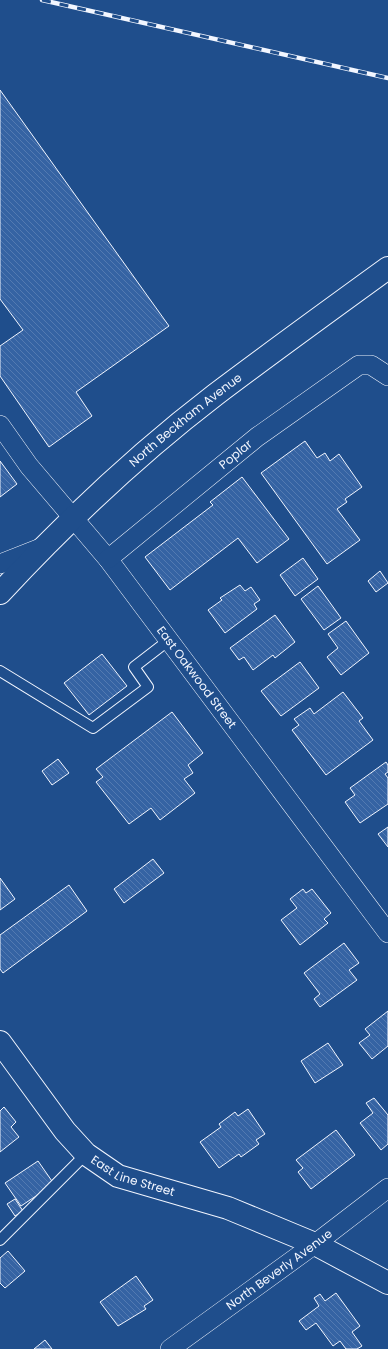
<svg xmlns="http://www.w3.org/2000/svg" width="388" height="1349" viewBox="0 0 388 1349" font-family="Poppins,sans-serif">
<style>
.building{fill:url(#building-back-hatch);stroke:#f2f6ff}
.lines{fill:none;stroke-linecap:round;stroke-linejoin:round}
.service-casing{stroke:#f2f6ff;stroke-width:12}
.minor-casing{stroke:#f2f6ff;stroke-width:20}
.tertiary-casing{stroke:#f2f6ff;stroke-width:24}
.primary-casing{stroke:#f2f6ff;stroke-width:24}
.service{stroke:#1f4e8c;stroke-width:10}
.minor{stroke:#1f4e8c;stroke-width:19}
.tertiary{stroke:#1f4e8c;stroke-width:22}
.primary{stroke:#1f4e8c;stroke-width:22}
.rail-casing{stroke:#f2f6ff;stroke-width:4.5}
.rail{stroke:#1f4e8c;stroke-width:3;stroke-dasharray:9;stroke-linecap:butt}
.labels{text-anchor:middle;stroke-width:3;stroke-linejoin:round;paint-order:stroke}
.street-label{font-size:12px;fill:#f2f6ff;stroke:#1f4e8c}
</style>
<defs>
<pattern id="building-back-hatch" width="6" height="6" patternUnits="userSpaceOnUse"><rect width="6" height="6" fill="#3563a3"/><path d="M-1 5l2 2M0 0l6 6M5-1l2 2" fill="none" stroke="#537ab1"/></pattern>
</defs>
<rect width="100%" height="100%" fill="#1f4e8c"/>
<!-- building -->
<g class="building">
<path d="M0 90 169 326 76 392 92 416 49 447 0 376V346L23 330 0 299Z"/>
<path d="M305 441 317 458 325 453 330 461 339 454 362 487 345 499 347 502 337 509 360 540 327 564 261 473Z"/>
<path d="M0 461 17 484 0 497Z"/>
<path d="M242 477 289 539 257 563 238 538 170 590 145 557 213 505 210 502Z"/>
<path d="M303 558 318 579 295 596 280 575Z"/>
<path d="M380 571 388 583 376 592 368 581Z"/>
<path d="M240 585 245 591 251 587 260 600 254 604 257 609 225 633 208 610 222 600 220 598Z"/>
<path d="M318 586 341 618 324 630 301 599Z"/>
<path d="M275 615 295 642 275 658 273 655 253 670 244 657 239 660 230 648Z"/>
<path d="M346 621 369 653 341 675 327 657 338 648 328 634Z"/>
<path d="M102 654 127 686 89 715 64 683Z"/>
<path d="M300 662 319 688 281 716 261 691Z"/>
<path d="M343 692 363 718 359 721 373 740 326 775 292 730 299 725 294 719 310 708 314 714Z"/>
<path d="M172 712 203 753 188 765 193 773 184 779 195 793 160 820 151 808 129 824 96 782 103 777 96 769Z"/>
<path d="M58 759 69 773 52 785 42 771Z"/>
<path d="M386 762 388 765V772L385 774 388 778V804L360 823 345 802 355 795 350 788Z"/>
<path d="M388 827V847L378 834Z"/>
<path d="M153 859 164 873 124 903 114 889Z"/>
<path d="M0 878 15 899 0 910Z"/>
<path d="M69 885 87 911 3 973 0 969V935Z"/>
<path d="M303 889 306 893 312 889 331 913 324 919 328 923 300 945 281 920 297 908 290 899Z"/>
<path d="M344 943 359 963 349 970 357 980 320 1007 314 999 320 994 304 973Z"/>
<path d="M388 1011V1046L372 1059 359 1043 370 1035 365 1029Z"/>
<path d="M328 1043 343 1065 315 1083 301 1061Z"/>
<path d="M374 1098 388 1115V1144L381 1150 360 1123 373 1113 366 1103Z"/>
<path d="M4 1107 16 1122 11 1127 19 1137 0 1152V1111Z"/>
<path d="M248 1109 265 1134 256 1140 259 1144 241 1157 239 1154 219 1168 200 1142 221 1127 219 1124 235 1112 238 1116Z"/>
<path d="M336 1130 355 1155 311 1189 298 1172 303 1168 296 1160Z"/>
<path d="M38 1161 54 1184 21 1206 5 1183Z"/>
<path d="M15 1199 23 1211 15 1216 7 1204Z"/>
<path d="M8 1251 25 1271 5 1288 0 1283V1258Z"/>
<path d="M136 1276 153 1300 144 1306 146 1309 118 1326 100 1302Z"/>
<path d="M336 1293 360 1326 352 1332 362 1346 357 1349H346L340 1341 333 1346 316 1323 306 1330 299 1321 319 1306 314 1298 320 1294 325 1301Z"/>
<path d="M45 1340 52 1349H34Z"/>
</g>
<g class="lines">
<defs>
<g id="service">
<path d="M0 671 93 728 148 687 134 667 169 640"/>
<path d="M0 1240 86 1154"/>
</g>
<g id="minor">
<path id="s1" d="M0 425 29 466 108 559 388 933"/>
<path id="s2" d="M108 559 257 437 359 365H371L388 376"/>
<path d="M0 564 43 547"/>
<path id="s3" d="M170 1349 315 1244 388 1188"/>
</g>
<g id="tertiary">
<path id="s4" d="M0 1042 65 1131 86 1154 118 1176 228 1208 315 1244 388 1283"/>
</g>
<g id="primary">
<path id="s5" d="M0 593C66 522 138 454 215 395 272 352 330 310 388 268"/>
</g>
</defs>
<!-- service casing -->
<use href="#service" class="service-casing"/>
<!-- minor casing -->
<use href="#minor" class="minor-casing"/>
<!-- tertiary casing -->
<use href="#tertiary" class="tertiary-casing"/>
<!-- primary casing -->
<use href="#primary" class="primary-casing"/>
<!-- service -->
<use href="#service" class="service"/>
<!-- minor -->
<use href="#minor" class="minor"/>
<!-- tertiary -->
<use href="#tertiary" class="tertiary"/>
<!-- primary -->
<use href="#primary" class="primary"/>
<defs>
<path id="rail" d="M42 0 388 78"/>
</defs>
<!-- rail casing -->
<use href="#rail" class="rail-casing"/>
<!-- rail -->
<use href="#rail" class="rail"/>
</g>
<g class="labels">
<!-- street labels -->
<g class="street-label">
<text dy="4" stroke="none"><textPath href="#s5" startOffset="254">North Beckham Avenue</textPath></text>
<text dy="4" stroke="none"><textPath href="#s2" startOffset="165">Poplar</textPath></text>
<text dy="4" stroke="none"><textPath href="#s1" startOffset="320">East Oakwood Street</textPath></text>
<text dy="4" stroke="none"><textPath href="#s4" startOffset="194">East Line Street</textPath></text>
<text dy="4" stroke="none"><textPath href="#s3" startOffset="135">North Beverly Avenue</textPath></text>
</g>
</g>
</svg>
